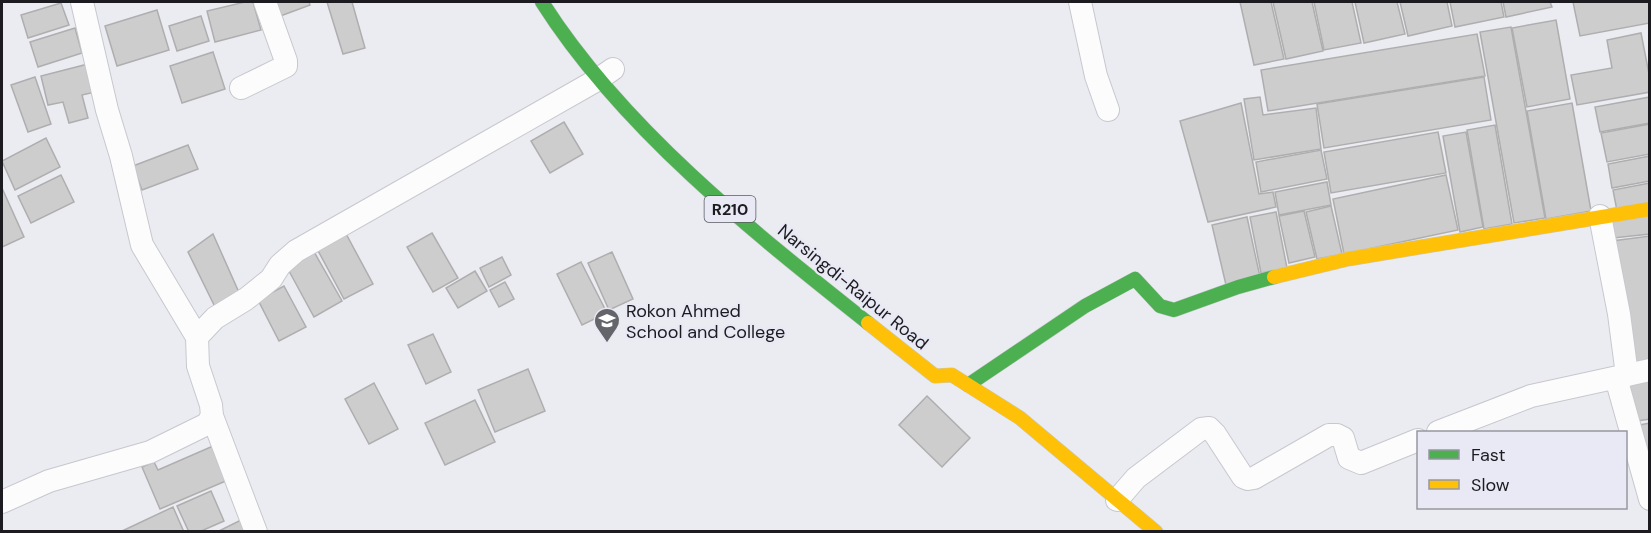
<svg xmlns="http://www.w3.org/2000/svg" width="1651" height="533" viewBox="0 0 1651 533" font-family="'DM Sans',sans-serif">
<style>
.building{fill:#cecdce;stroke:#afaeaf;stroke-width:1.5}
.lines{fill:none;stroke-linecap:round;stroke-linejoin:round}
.street-casing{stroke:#c7c8cd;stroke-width:24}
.fast-casing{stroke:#c7c8cd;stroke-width:15}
.slow-casing{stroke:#c7c8cd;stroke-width:15}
.street{stroke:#fcfcfd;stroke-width:22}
.fast{stroke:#4caf50;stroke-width:14}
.slow{stroke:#ffc107;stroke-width:14}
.labels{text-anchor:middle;stroke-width:4.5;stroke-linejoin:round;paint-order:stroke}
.shield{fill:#e8e9f5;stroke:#595a60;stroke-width:1.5}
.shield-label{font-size:16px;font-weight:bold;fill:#1c1c20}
.street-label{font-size:18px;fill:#1c1c20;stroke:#e8e9f5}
.poi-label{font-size:18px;fill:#1c1c20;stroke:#e8e9f5;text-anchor:start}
</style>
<rect width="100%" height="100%" fill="#ebecf2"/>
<!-- building -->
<g class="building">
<path d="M245 2H253L261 30 215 42 207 11Z"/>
<path d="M269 2H309L310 5 275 18Z"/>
<path d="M327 2H352L365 48 343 54Z"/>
<path d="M1240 2H1271L1284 59 1254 65Z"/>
<path d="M1273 2H1312L1323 51 1286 59Z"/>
<path d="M1314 2H1352L1361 43 1324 50Z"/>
<path d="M1355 2H1397L1405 34 1364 43Z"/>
<path d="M1400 2H1447L1452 26 1408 36Z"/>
<path d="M1450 2H1501L1504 17 1455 27Z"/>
<path d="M1503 2H1550L1552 7 1506 17Z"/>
<path d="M1573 2H1650V23L1580 36Z"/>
<path d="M61 3 69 25 28 38 21 15Z"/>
<path d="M157 10 169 50 117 66 105 26Z"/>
<path d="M201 16 209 41 177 51 169 26Z"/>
<path d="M1556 20 1570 99 1527 107 1512 28Z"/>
<path d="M1511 27 1545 218 1514 223 1480 32Z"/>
<path d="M75 28 82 53 38 67 30 42Z"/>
<path d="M1641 33 1650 79V92L1577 105 1571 75 1612 68 1607 40Z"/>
<path d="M1477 34 1485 76 1268 111 1261 70Z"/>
<path d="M213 52 225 89 182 103 170 66Z"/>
<path d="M88 64 95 92 82 95 88 118 69 123 63 102 48 105 41 76Z"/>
<path d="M35 77 51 124 28 132 11 85Z"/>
<path d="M1484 77 1491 120 1324 148 1317 104Z"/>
<path d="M1260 97 1263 115 1316 108 1321 149 1254 160 1244 99Z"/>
<path d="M1650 97V123L1600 132 1595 107Z"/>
<path d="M1241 103 1259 194 1273 192 1276 207 1208 222 1180 121Z"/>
<path d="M1572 103 1591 211 1546 219 1527 111Z"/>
<path d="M564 122 583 154 550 173 531 141Z"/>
<path d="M1650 124V154L1607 162 1601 133Z"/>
<path d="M1495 125 1512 224 1484 229 1467 130Z"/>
<path d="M1438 132 1446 173 1331 193 1324 152Z"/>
<path d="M1466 132 1483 227 1460 232 1443 136Z"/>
<path d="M46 138 60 167 15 190 2 161Z"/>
<path d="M188 145 198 169 142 190 133 166Z"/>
<path d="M1321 150 1327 179 1261 192 1256 162Z"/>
<path d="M1650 156V181L1612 188 1608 164Z"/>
<path d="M61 175 74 202 31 223 18 196Z"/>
<path d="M1446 175 1458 230 1344 254 1333 199Z"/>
<path d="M1327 182 1331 205 1279 215 1275 192Z"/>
<path d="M1650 183V205L1617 211 1613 190Z"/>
<path d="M2 188 24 237 2 247Z"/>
<path d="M1331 206 1342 254 1317 259 1306 212Z"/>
<path d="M1304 211 1315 257 1289 263 1279 216Z"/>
<path d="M1276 212 1287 268 1261 273 1250 217Z"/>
<path d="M1650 213V234L1604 239 1602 219Z"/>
<path d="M1247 217 1260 277 1226 285 1212 225Z"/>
<path d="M344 230 373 284 344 299 315 245Z"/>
<path d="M432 233 458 278 433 292 407 247Z"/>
<path d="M213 234 241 297 217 311 188 252Z"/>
<path d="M1650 236V366L1630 370 1612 241Z"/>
<path d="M313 250 342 301 314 317 289 271Z"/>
<path d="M612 252 633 299 609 310 588 263Z"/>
<path d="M502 257 511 275 489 287 480 268Z"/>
<path d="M581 262 607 313 582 325 557 274Z"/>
<path d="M475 271 487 291 458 308 446 288Z"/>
<path d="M505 282 514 299 499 307 490 290Z"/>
<path d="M284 286 306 327 279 341 258 300Z"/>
<path d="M433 334 451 372 426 384 408 345Z"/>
<path d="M528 369 545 411 495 432 478 390Z"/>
<path d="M1650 372V419L1630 422 1623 376Z"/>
<path d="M374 383 398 429 369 444 345 399Z"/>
<path d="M927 396 970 438 942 467 899 425Z"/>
<path d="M475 400 495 442 445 465 425 423Z"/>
<path d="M1650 423V464L1634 426Z"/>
<path d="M213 446 228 480 160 509 142 467 154 462 158 470Z"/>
<path d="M211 491 224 521 199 532H189L177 506Z"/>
<path d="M173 507 184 532H120Z"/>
<path d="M243 519 249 532H217Z"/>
</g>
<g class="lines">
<defs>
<g id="street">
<path d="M82 2 107 110 121 156 142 245 197 337 198 366 211 405 212 416 256 532"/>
<path d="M1080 2 1096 76 1108 110"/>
<path d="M241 88 286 66V61L265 2"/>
<path d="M1600 216 1619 314 1627 375"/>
<path d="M197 337 215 318 246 299 271 279 280 265 296 251 597 80 613 69"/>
<path d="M1616 378 1650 499"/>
<path d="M1438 432 1531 396 1650 370"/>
<path d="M1117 500 1136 478 1201 429 1209 428 1215 434 1243 477 1248 479 1254 478 1329 435H1337L1343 438 1349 458 1361 463 1418 440"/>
<path d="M2 502 49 481 150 452 207 424 212 416"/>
</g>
<g id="fast">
<path d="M542 2C622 128 752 231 868 323"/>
<path d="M968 385 1085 306 1135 279 1160 306 1174 310 1238 287 1274 277"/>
</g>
<g id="slow">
<path d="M1274 277 1348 259 1650 209"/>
<path d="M868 323 935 376 952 375 1020 418 1156 532"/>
</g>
</defs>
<!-- street casing -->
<use href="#street" class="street-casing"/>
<!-- fast casing -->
<use href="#fast" class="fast-casing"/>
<!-- slow casing -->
<use href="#slow" class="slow-casing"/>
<!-- street -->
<use href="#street" class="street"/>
<!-- fast -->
<use href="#fast" class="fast"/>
<!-- slow -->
<use href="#slow" class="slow"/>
</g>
<!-- icons -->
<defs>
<symbol id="school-pin" viewBox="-11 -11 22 30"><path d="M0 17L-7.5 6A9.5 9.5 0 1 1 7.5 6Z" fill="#64656a" stroke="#e8e9f5"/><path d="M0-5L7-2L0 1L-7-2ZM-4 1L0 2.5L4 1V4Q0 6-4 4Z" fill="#fff"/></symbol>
</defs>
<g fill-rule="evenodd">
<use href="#school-pin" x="592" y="306" width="30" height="40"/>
</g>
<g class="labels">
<!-- shield labels -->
<rect class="shield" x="704.5" y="196" width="51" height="26" rx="4.5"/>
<g class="shield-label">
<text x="730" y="215">R210</text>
</g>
<!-- street labels -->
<g class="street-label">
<text transform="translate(853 287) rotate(39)" y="6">Narsingdi-Raipur Road</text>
</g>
<!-- poi labels -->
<g class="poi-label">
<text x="626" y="317">Rokon Ahmed<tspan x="626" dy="21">School and College</tspan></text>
</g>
</g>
<!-- border -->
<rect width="1651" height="533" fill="none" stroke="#1c1c20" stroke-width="6"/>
<!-- legend -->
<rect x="1417" y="431" width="210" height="78" fill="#e8e9f5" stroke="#9697a0" stroke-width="1.5"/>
<rect x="1429" y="450" width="30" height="9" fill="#4caf50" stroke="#9697a0" stroke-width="1.5"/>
<text x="1471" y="461" font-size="18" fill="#1c1c20">Fast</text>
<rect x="1429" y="480" width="30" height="9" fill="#ffc107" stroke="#9697a0" stroke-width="1.5"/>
<text x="1471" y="491" font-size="18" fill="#1c1c20">Slow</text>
</svg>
